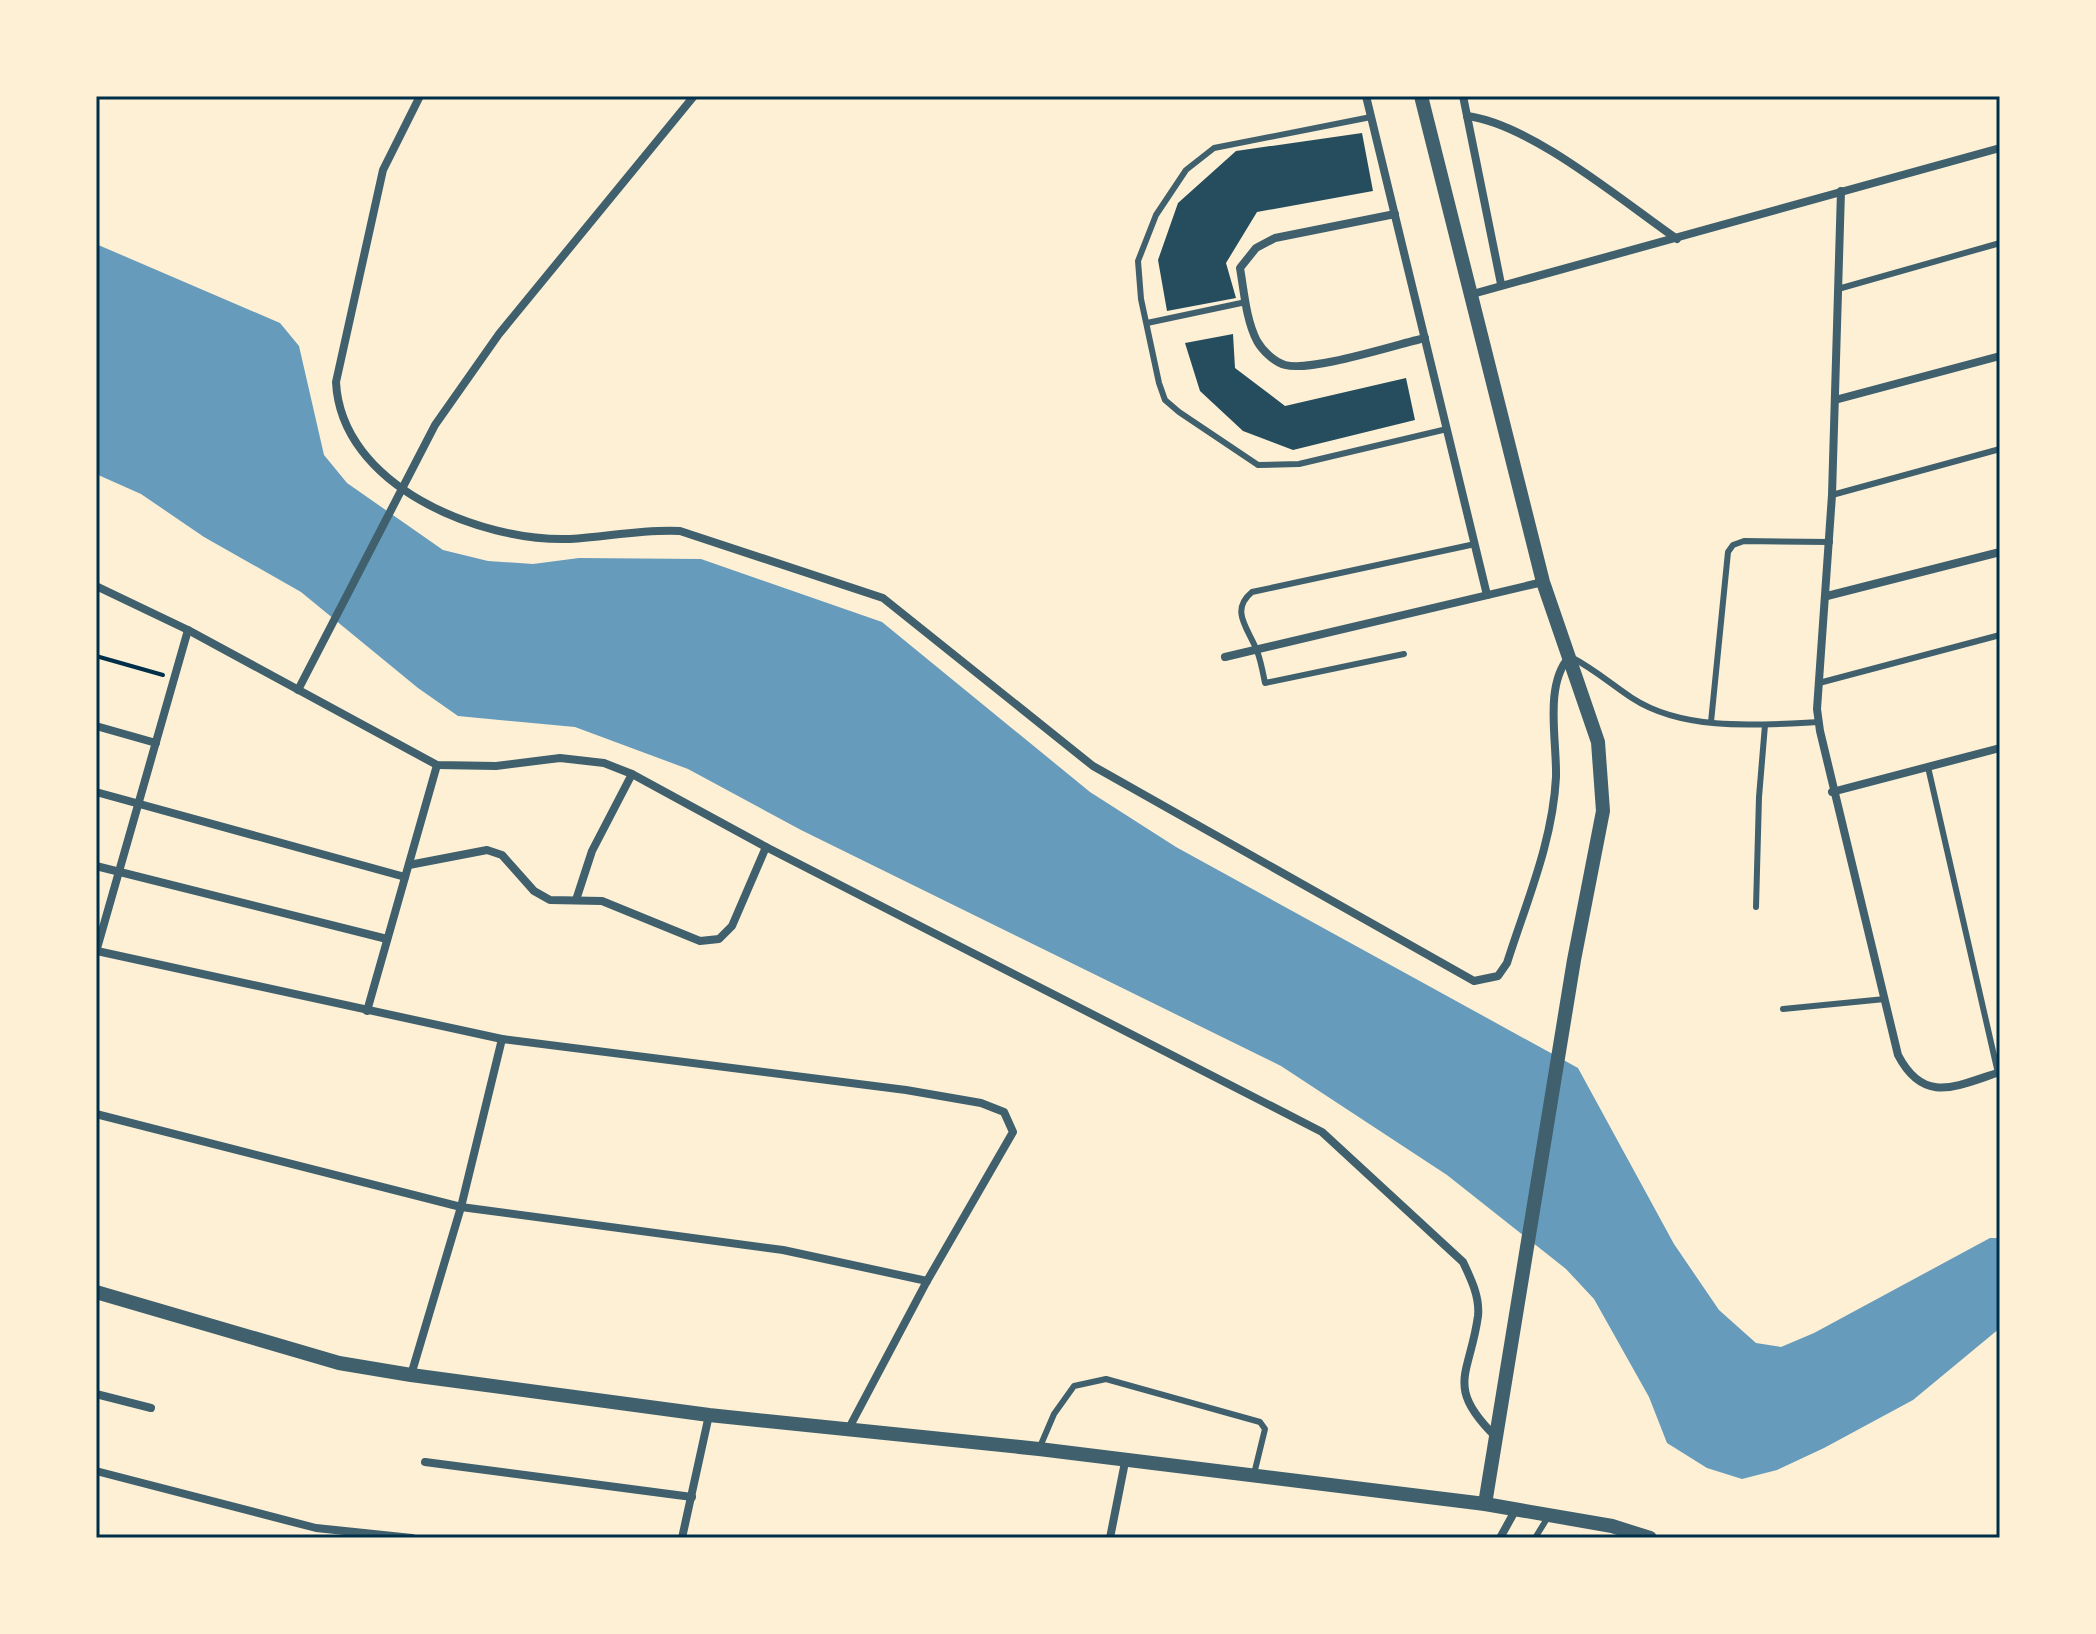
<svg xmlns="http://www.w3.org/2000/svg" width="2096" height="1634" viewBox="0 0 2096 1634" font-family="'Sofia Sans Condensed',sans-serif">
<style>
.water{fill:#669bbc}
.building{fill:#264d5e}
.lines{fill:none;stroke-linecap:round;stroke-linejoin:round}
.path{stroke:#003049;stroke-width:4}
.service{stroke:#3f606c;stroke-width:6}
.minor{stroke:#3f606c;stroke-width:8}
.tertiary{stroke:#3f606c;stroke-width:14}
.neatline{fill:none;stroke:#003049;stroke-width:3}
</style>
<rect width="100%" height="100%" fill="#fdf0d5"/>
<!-- water -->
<path class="water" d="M96 244 280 323 299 346 324 455 347 483 443 550 488 561 533 564 579 558 701 559 882 622 1090 792 1176 847 1578 1068 1674 1244 1719 1310 1756 1343 1781 1347 1814 1333 1990 1238H2000V1328L1913 1400 1824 1448 1777 1470 1742 1479 1707 1468 1667 1443 1649 1397 1594 1299 1566 1269 1447 1175 1281 1066 801 830 688 769 575 727 458 716 418 688 301 592 204 537 141 494 96 474Z"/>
<!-- building -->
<g class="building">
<path d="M1362 133 1373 191 1257 212 1226 263 1236 298 1167 311 1158 260 1178 203 1236 151Z"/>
<path d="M1233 334 1235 368 1285 406 1406 378 1415 420 1293 450 1243 431 1200 391 1185 343Z"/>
</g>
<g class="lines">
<!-- path -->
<path class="path" d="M96 656 163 675"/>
<!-- service -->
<g class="service">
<path d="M1371 117 1214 148 1186 170 1156 215 1138 261 1141 299 1159 383 1165 400 1179 412 1258 465 1299 464 1447 429"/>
<path d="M1838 289 2000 243"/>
<path d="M1147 323 1246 302"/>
<path d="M1832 495 2000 449"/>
<path d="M1404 654 1265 683C1263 673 1261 661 1257 651 1249 629 1229 611 1252 592L1475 544"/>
<path d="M1571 657C1594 669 1611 684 1632 698 1684 732 1760 725 1819 722"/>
<path d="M1819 683 2000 635"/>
<path d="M1711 722 1728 552 1733 545 1744 541 1830 542"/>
<path d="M1928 767 1998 1073"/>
<path d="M1756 907 1759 797 1765 725"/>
<path d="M1783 1009 1885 999"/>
<path d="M1039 1449 1054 1414 1074 1386 1106 1379 1260 1422 1265 1429 1254 1474"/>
<path d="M1535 1538 1548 1517"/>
</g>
<!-- minor -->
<g class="minor">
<path d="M420 96 383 170 336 382C341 486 480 542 570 539 607 537 642 529 680 531L883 598 1093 766 1474 981 1498 976 1507 963C1526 903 1553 841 1556 777 1557 740 1544 686 1569 657"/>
<path d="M1366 96 1487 595"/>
<path d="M1463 96 1501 284"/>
<path d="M1467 116C1531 124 1622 201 1677 239"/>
<path d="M1841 191 1832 495 1817 709 1820 731 1898 1055C1924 1105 1956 1086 2000 1072"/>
<path d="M1395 214 1275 238 1256 248 1240 268C1244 291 1246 320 1257 341 1262 350 1274 362 1285 365 1312 372 1394 345 1425 338"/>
<path d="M1469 295 2000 148"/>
<path d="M1835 400 2000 356"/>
<path d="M96 586 188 630 437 765 496 766 560 758 604 763 632 774 766 847 1322 1132 1463 1262C1471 1279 1480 1297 1478 1316 1470 1375 1444 1386 1496 1437"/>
<path d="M1827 596 2000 552"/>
<path d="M1225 657 1543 582"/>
<path d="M298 690 435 425 499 334 694 96"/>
<path d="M96 726 156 743"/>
<path d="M96 792 405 877"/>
<path d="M1832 792 2000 748"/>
<path d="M409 865 487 850 502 855 534 891 550 900 602 901 700 941 719 939 732 926 766 847"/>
<path d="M96 866 387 939"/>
<path d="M576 900 592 851 632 774"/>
<path d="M97 951 502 1039 906 1090 981 1103 1004 1112 1013 1132 927 1281 849 1428"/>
<path d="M96 952 188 630"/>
<path d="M367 1011 437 765"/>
<path d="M96 1114 461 1207 783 1250 927 1281"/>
<path d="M411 1375 461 1207 502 1039"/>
<path d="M96 1394 151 1408"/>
<path d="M425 1462 692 1497"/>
<path d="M96 1471 316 1528 412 1538"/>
<path d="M682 1538 709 1415"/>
<path d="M1110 1538 1125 1462"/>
<path d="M1500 1538 1516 1509"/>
</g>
<!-- tertiary -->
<g class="tertiary">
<path d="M1421 96 1543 582 1598 742 1603 811 1574 960 1485 1504"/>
<path d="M96 1292 339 1363 411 1375 709 1415 1039 1449 1485 1504 1612 1526 1650 1538"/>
</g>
</g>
<!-- border -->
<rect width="2096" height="1634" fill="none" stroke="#fdf0d5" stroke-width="196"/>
<rect x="98" y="98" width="1900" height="1438" class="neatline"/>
</svg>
